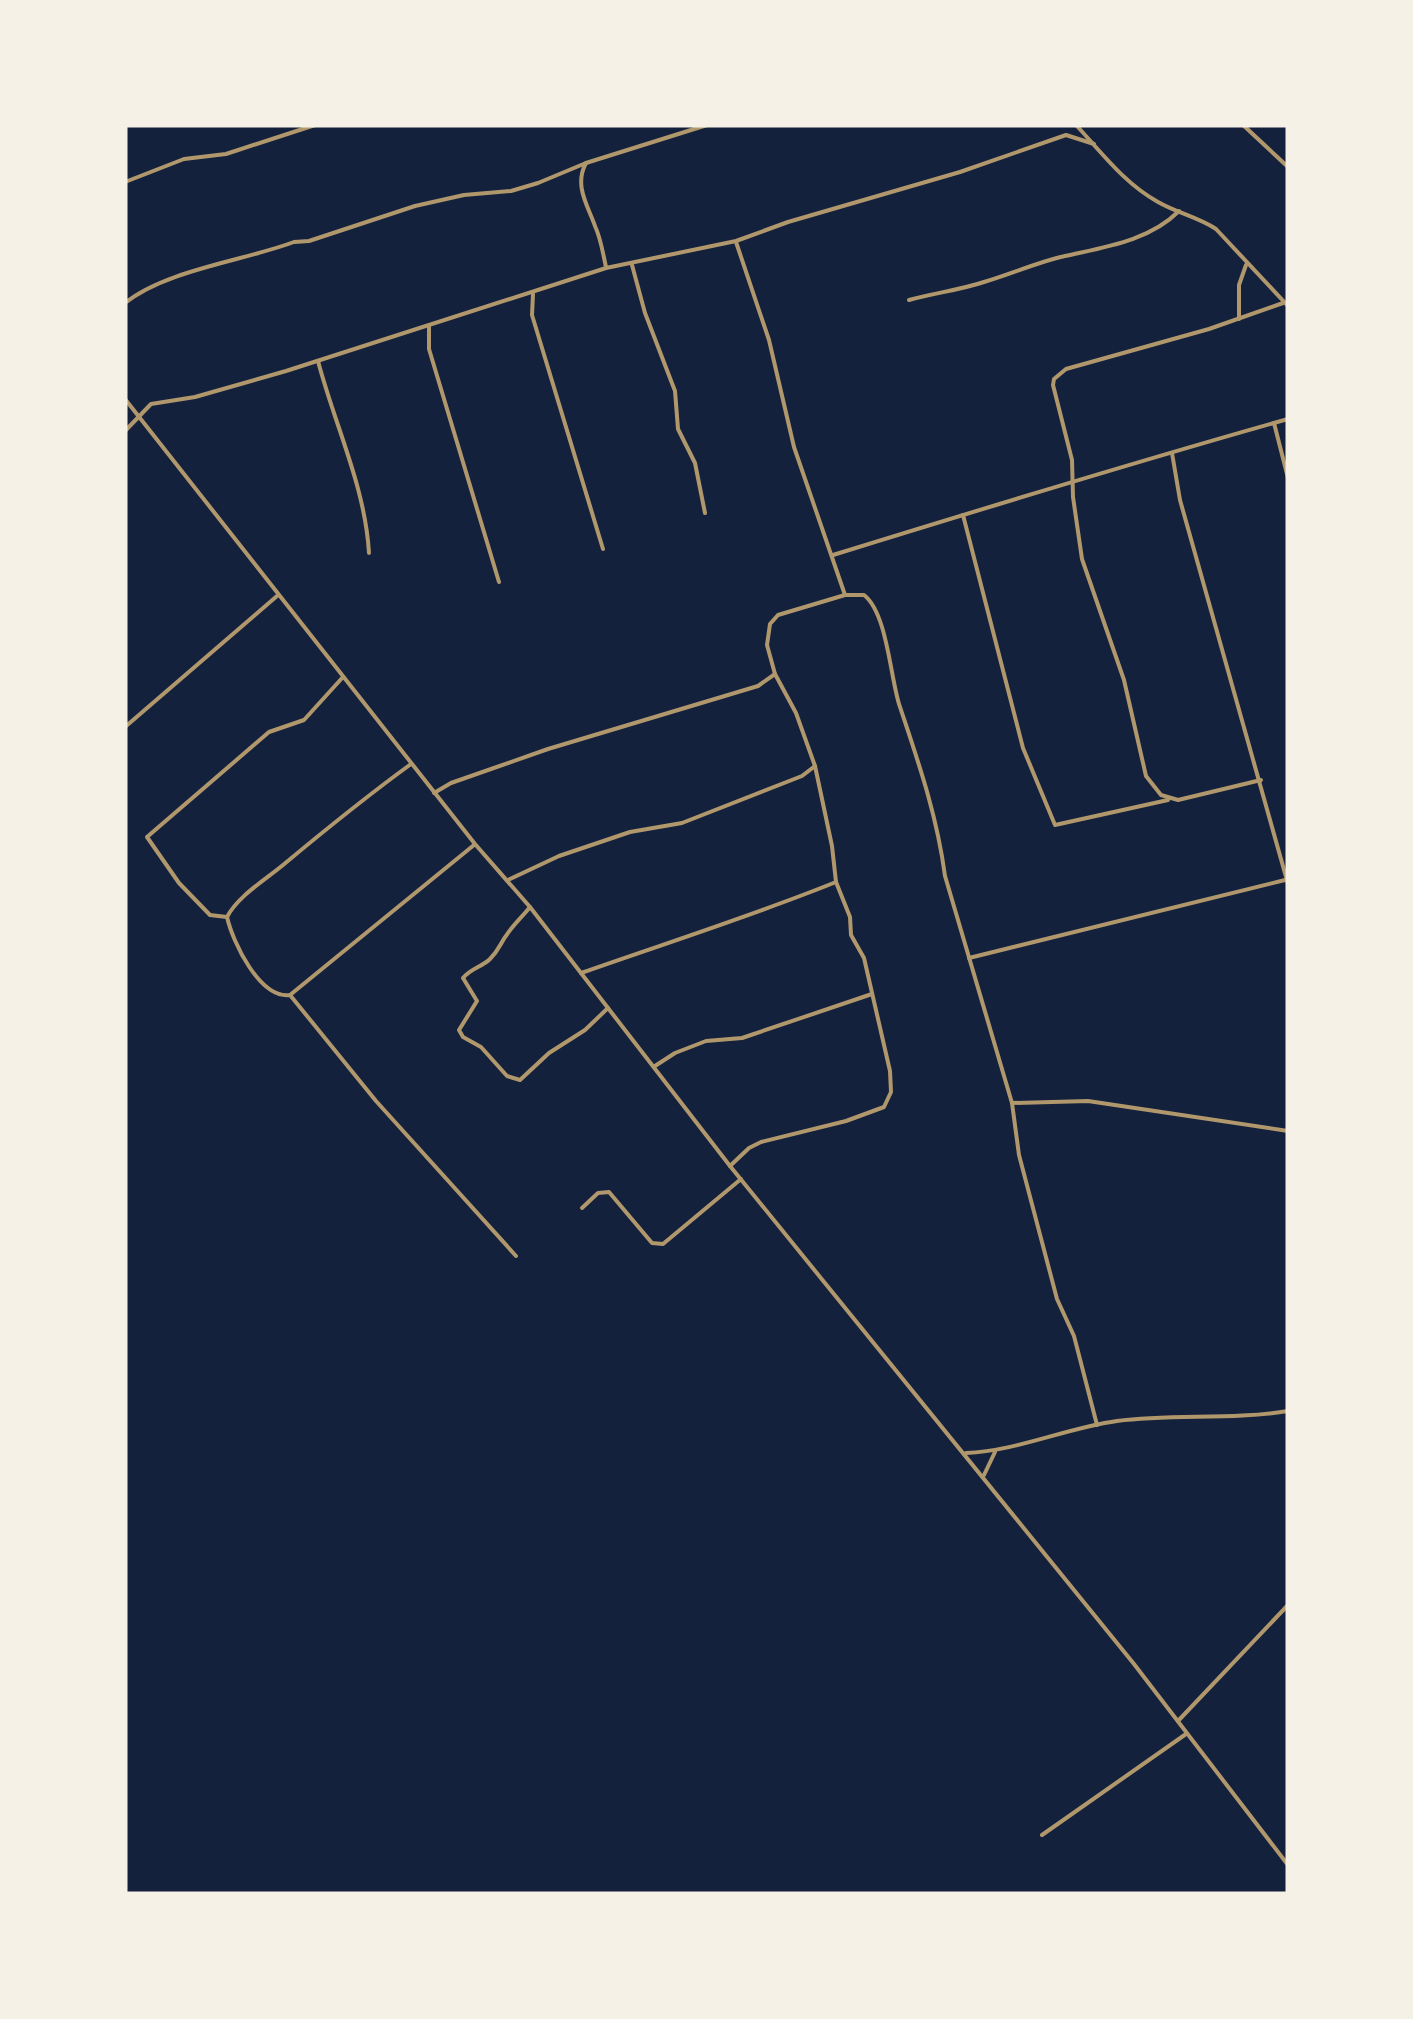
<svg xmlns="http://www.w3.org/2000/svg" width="1413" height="2019" viewBox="0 0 1413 2019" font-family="Arial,sans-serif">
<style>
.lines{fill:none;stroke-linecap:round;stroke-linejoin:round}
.minor{stroke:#b1986c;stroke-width:4}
</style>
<rect width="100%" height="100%" fill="#14213d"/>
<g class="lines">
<!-- minor -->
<g class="minor">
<path d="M1076 125C1102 153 1124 183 1158 202 1177 213 1198 217 1216 229L1288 306"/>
<path d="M1243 125 1288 167"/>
<path d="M586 163C574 185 587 204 595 226 601 239 603 254 606 267"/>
<path d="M125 182 184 159 226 154 315 125"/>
<path d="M736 242 769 340 794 447 845 595"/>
<path d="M632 265 645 313 675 391 678 429 695 463 705 513"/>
<path d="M533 294 532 315 603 549"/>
<path d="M909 300C934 293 960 290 984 282 1011 274 1038 262 1065 256 1105 247 1149 241 1179 211"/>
<path d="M125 303C166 270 243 261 294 242L309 241 415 206 464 195 511 191 538 183 586 163 707 125"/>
<path d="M1239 319V285L1246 265"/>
<path d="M429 327V349L499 582"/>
<path d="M318 361C335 426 365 486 369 553"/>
<path d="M125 399 475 844 530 907 730 1166 1134 1664 1288 1865"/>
<path d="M1274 423 1288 478"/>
<path d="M125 431 151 404 195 397 286 371 606 268 736 241 788 222 960 172 1066 135 1094 144"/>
<path d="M1172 453 1180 500 1288 884"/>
<path d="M963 515 1023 748 1055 825 1168 800"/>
<path d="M833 555C985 508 1135 462 1288 419"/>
<path d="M125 727 277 596"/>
<path d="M1261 780 1178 800 1161 795 1146 776 1124 680 1082 559 1073 497 1072 460 1053 385 1054 379 1066 369 1209 329 1283 303"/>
<path d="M434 793 451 783 548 749 758 686 775 674"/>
<path d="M508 880 559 856 630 832 682 823 802 776 815 766"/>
<path d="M530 907C523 916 514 924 508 933 500 943 500 949 490 959 482 967 471 968 463 978L477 1001 459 1030 463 1037 481 1047 507 1076 520 1080 549 1053 585 1030 608 1008"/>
<path d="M227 917 210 915 179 883 147 837 269 732 304 720 343 677"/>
<path d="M227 917C233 943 260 999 290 995L474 845"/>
<path d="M227 917C238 896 265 880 283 865 325 830 367 796 411 764"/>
<path d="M969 958 1285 880"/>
<path d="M581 973C666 943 752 916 836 882"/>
<path d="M290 995 376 1101 516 1256"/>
<path d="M655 1066 675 1053 706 1041 742 1038 872 994"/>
<path d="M1012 1103 1088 1101 1288 1131"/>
<path d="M730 1166 749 1148 761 1142 846 1121 884 1107 891 1092 890 1071 864 958 851 935 850 917 836 882 832 846 815 766 796 713 775 674 767 645 770 624 778 615 845 595H864C887 613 890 675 899 704 918 761 937 815 945 876L1012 1103 1019 1155 1057 1299 1074 1336 1097 1425"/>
<path d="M582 1208 598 1193 609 1192 652 1243 663 1244 741 1179"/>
<path d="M966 1453C1017 1451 1066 1428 1117 1421 1174 1414 1232 1420 1288 1411"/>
<path d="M984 1475 995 1452"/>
<path d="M1178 1721 1288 1605"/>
<path d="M1042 1835 1186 1734"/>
</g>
</g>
<!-- border -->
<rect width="1413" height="2019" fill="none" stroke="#f6f1e7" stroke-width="255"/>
</svg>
